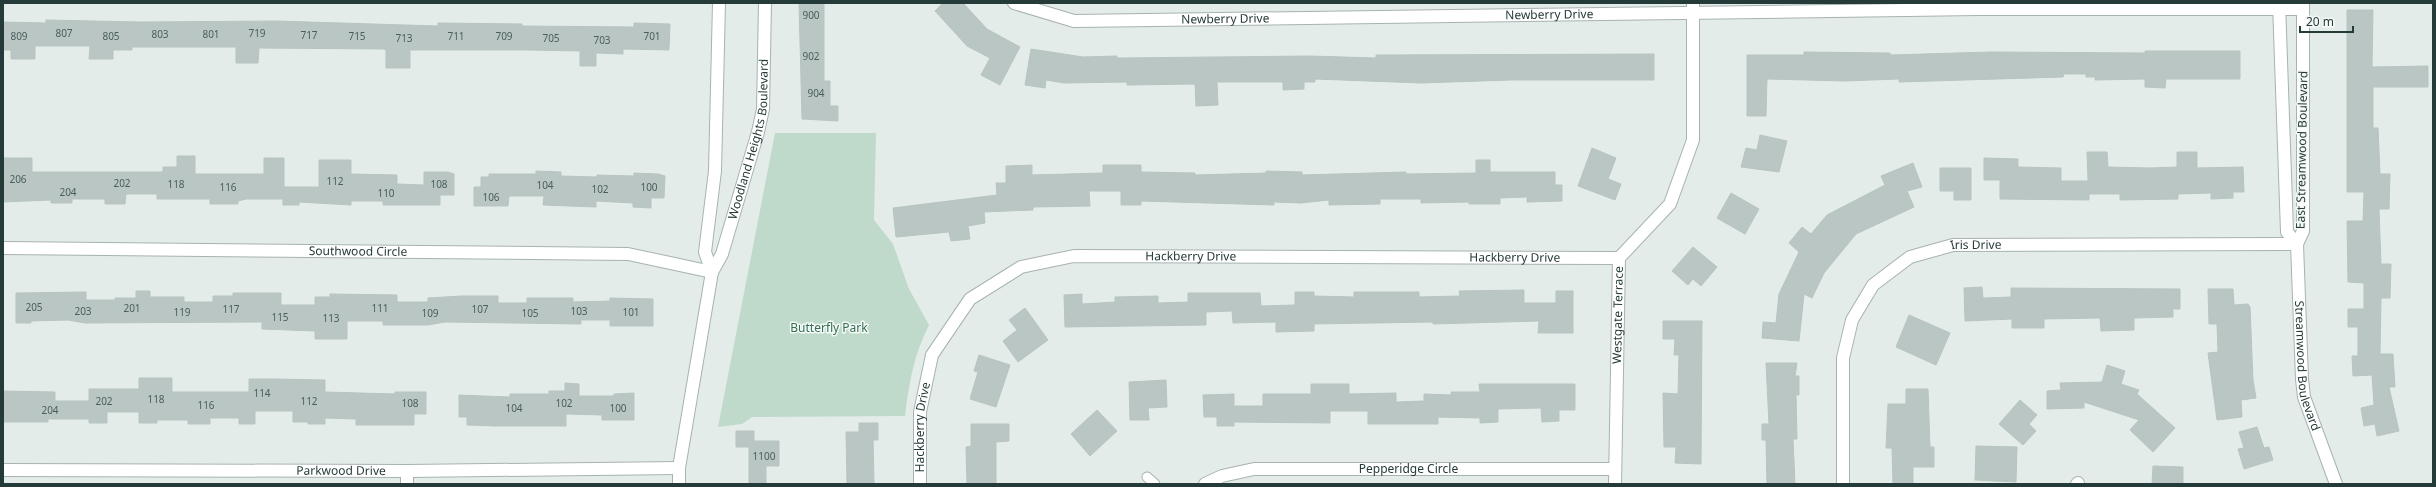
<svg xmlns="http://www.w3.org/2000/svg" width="2436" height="487" viewBox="0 0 2436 487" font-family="'Noto Sans',sans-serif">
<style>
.green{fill:#bfdacb}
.building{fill:#b9c6c3;stroke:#b7c5c1}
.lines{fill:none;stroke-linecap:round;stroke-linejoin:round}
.service-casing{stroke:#a7b3b1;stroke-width:11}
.minor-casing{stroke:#a7b3b1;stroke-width:14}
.tertiary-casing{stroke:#a7b3b1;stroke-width:14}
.service{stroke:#fff;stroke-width:9}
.minor{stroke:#fff;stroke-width:12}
.tertiary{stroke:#fff;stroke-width:12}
.labels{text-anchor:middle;stroke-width:3;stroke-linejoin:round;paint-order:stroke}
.number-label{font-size:10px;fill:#4a5e5c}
.street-label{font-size:12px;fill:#253b39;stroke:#f4f9f7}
.park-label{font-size:12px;fill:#346e54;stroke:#f4f9f7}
</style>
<rect width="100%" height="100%" fill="#e4ecea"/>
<!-- green -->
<path class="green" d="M775 133H876L874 220 893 244 909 289 929 325C914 354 909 383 905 416L752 417 742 424 718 427Z"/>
<!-- building -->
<g class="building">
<path d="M799 3H824V81H830V106H838V121L802 119Z"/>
<path d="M943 3H963L987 29 1020 47 1000 85 981 75 990 58 967 46 935 11Z"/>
<path d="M2347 10H2373L2372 67 2428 66V87H2373V128H2378L2380 174H2390L2389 209H2379L2381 264H2391L2390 298H2381L2380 354H2393L2395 387H2389L2399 431 2377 436 2375 424 2364 426 2361 408 2374 405 2372 375 2353 376 2352 356H2358V327H2348V309H2364V283L2348 282 2347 221H2363L2364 192H2347Z"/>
<path d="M46 20 140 22 276 21 438 26V23L522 24V26L634 27V23L670 24 669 50 623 49V54L596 53V66H580V51L530 50H410V68H386V50L384 49 259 48 258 63H236V47H132V50H113V59H89L90 46H35V59H11V50H3V22L46 23Z"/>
<path d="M1031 49 1083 57 1117 56V58L1310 56 1376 58V55L1654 54V80H1511L1421 83 1315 79V82H1304V89L1283 90V82H1217L1218 105 1196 106 1195 84 1127 85V82L1064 83 1046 80 1045 88 1025 85Z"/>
<path d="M2145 51H2240V79H2166L2165 88 2145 87V79L2095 80V77H2086V74H2064L2063 77 1899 82V79L1844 81 1767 79 1766 116H1747V55H1804V52L1890 53V55L1990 52 2145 53Z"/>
<path d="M1760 135 1787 141 1779 172 1741 167 1746 148 1757 150Z"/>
<path d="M1592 148 1616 158 1608 179 1621 184 1615 200 1578 186Z"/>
<path d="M2087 152H2107L2108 167 2150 168 2177 167V152H2197V168L2243 167 2244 192H2233V198L2211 199V193L2178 194V199L2120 200V194H2089V200L2000 199V180H1984V158L2018 159V167L2061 168V181H2088Z"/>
<path d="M177 156H195V174H264V158H284V187H319V160H351V174L397 175V184L424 185V172H448L454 174V195H440V205H383V201H351V205L299 202V205H283V199H246L238 201V204H210V199H157V194H126L125 204H105V199H72V203H51V200L3 202V158H32V172H163V167H177Z"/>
<path d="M1476 160H1490V172H1555V185H1562V201L1527 202V197L1500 198V204H1469V202L1421 203V199H1380V204L1329 205V200L1301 203 1274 202V205L1141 201V205H1121V191H1089L1090 206 1033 207V210L984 212 985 223 968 226 970 239 951 241 949 232 896 237 893 208 997 195 996 183H1006V166L1032 165V175L1103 173V165H1141V172L1195 173V175L1266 173V171L1302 172V175L1406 172V174L1476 173Z"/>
<path d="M1913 163 1922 187 1907 191 1914 207 1856 234 1824 273 1812 298 1804 294 1799 341 1762 338 1763 322 1776 323 1779 294 1799 252 1789 243 1802 227 1811 234 1827 215 1885 185 1881 176Z"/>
<path d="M1940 168H1971V200H1954V191H1940Z"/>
<path d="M536 171 561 172V176L597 177V175L634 176V173L658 174 665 176 664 198H651V208L633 207V203L596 201V207L543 205 544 196H509L508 206H474V187H481V177H489V174H536Z"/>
<path d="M1731 193 1759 209 1745 234 1717 218Z"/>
<path d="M1693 247 1717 267 1701 286 1693 279 1688 285 1672 271Z"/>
<path d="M1982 287 1983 298 2011 297V288L2180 289V309H2173V317L2134 318V330L2101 331 2100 318 2044 319V328H2012V319L1965 321 1964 288Z"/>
<path d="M2208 289H2233L2234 305 2248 304 2250 307 2253 380 2256 398 2241 400 2242 417 2217 420 2208 353 2218 352 2217 324H2209Z"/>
<path d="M1524 290V303H1556V291H1573V333H1538L1539 321 1433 324V322L1314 324V331L1276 332V322L1233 323 1232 311 1206 312V325L1065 327 1064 295 1082 294V304L1115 302V297L1158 296V303L1188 302V293H1260L1261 306 1295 305V292H1314V296L1354 297V292H1419V297L1460 296 1459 291Z"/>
<path d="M136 291H150V297H184V302H213V296H233V293H281V305H315V297H330V294L397 295V302H428V298L462 296H498V303H527V298H573V302L610 301V298L653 299V326H610V320H581V324L445 322 428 325H383V321H347V339H315V331L262 329V322L85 323 68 320 31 321V323H16V293L86 292V300H115V298H136Z"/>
<path d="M1025 308 1048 340 1018 362 1003 341 1017 330 1009 320Z"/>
<path d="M1909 315 1950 333 1936 365 1896 347Z"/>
<path d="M1663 321H1702L1701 464 1675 463 1676 447H1664L1663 393 1678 394 1679 355H1674L1675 339H1663Z"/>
<path d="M979 355 1010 365 996 407 970 399 978 372 974 371Z"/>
<path d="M1766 363H1797L1795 376H1799V395H1796L1797 439H1793L1795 484H1767L1766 440H1762V424H1769Z"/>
<path d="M2107 365 2125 371 2121 384 2139 390 2137 394 2175 428 2153 452 2130 430 2139 420 2084 402V408L2047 409V391L2061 390 2060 383 2102 382Z"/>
<path d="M139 378H172V392H249V379H274L325 380V392L395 394V392H426V414H414V425H356V419L325 418V424H308V422H293V411H255V424H239V418H210V424H188V420H157V423H139V412H107V423H89V419H48V422H3V391L55 392V401H89V389H139Z"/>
<path d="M1166 380 1167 407 1148 408 1149 420H1130L1129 382Z"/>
<path d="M565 383 579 384V396H614V394L634 393V420H602V415L566 414V426H496L467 425V417H459V395L510 397V394H549V391H565Z"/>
<path d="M1311 384H1349V394L1396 393V402L1424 401V394L1451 395V392H1480L1479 384H1575V410H1559V421L1542 422 1541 408 1498 409V422L1480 423V418L1438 417V424H1368V411H1330V423L1234 422V426H1217V417H1204L1203 395 1234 394V406H1263V394H1311Z"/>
<path d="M1906 389H1928L1930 447H1934V467H1913V484H1893L1892 448H1886L1888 404H1906Z"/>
<path d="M2020 400 2037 415 2029 424 2036 431 2023 445 1999 424Z"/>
<path d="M1097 410 1117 431 1090 456 1071 434Z"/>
<path d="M859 423H878V440H873L874 484H847L846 432H859Z"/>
<path d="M971 424H1009V441L996 442V484H967L966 447 971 446Z"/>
<path d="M2257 427 2264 448 2269 447 2273 460 2244 469 2238 449 2244 448 2239 432Z"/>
<path d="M736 431H754V441H779V466H766V484H749V447H736Z"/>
<path d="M1976 446 2017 447 2016 482 1975 480Z"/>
<path d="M2153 466 2183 467V484H2152Z"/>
</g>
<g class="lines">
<defs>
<path id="service" d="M1147 477 1155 484"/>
<g id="minor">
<path id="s1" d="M1014 3 1074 21 1979 9H2303"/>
<path id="s2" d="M3 248 628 254 712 272"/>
<path id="s3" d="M3 470 407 471 679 468"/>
<path d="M407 471V484"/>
<path id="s4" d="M920 484V412L932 355 970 299 1021 267 1074 256 1619 258"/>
<path id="s5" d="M1205 484 1222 476 1254 469H1615"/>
<path id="s6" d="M1615 484 1619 258 1670 204 1693 140V3"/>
<path id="s7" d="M1843 484V358L1852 320 1873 285 1910 257 1953 245 2297 244"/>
<path d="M2077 484 2078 483"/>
</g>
<g id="tertiary">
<path d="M2279 3 2287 232 2297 244"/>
<path id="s8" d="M2303 3V231L2297 244 2302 379 2304 397 2336 484"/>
<path d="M712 272 705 252 715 171 719 3"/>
<path id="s9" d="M679 484V468L712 272 722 254 758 132 763 109 765 3"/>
</g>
</defs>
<!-- service casing -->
<use href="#service" class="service-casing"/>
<!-- minor casing -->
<use href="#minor" class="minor-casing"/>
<!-- tertiary casing -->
<use href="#tertiary" class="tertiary-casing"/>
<!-- service -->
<use href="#service" class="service"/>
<!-- minor -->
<use href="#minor" class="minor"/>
<!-- tertiary -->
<use href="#tertiary" class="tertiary"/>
</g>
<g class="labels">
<!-- number labels -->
<g class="number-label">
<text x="811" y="19">900</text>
<text x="64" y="37">807</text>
<text x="257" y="37">719</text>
<text x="160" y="38">803</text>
<text x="211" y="38">801</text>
<text x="309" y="39">717</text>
<text x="19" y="40">809</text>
<text x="111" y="40">805</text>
<text x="357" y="40">715</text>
<text x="456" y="40">711</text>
<text x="504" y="40">709</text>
<text x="652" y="40">701</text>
<text x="404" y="42">713</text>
<text x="551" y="42">705</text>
<text x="602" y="44">703</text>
<text x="811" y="60">902</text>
<text x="816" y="97">904</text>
<text x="18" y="183">206</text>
<text x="335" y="185">112</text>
<text x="122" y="187">202</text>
<text x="176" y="188">118</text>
<text x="439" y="188">108</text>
<text x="545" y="189">104</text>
<text x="228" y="191">116</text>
<text x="649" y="191">100</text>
<text x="600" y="193">102</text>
<text x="68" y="196">204</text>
<text x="386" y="197">110</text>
<text x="491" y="201">106</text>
<text x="34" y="311">205</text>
<text x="132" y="312">201</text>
<text x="380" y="312">111</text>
<text x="231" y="313">117</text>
<text x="480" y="313">107</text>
<text x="83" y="315">203</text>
<text x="579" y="315">103</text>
<text x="182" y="316">119</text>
<text x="631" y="316">101</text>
<text x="430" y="317">109</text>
<text x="530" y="317">105</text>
<text x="280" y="321">115</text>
<text x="331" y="322">113</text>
<text x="262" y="397">114</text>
<text x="156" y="403">118</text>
<text x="104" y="405">202</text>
<text x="309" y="405">112</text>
<text x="410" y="407">108</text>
<text x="564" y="407">102</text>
<text x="206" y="409">116</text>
<text x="514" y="412">104</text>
<text x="618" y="412">100</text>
<text x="50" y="414">204</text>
<text x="764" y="460">1100</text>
</g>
<!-- street labels -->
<g class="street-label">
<text dy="4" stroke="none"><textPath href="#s1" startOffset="538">Newberry Drive</textPath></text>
<text dy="4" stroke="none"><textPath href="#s1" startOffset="214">Newberry Drive</textPath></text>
<text dy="4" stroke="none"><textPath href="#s9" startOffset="354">Woodland Heights Boulevard</textPath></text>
<text transform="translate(2302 150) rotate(-89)" y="4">East Streamwood Boulevard</text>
<text dy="4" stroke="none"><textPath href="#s7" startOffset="320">Iris Drive</textPath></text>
<text dy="4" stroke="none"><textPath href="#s2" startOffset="355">Southwood Circle</textPath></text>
<text dy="4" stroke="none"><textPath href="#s4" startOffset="429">Hackberry Drive</textPath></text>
<text dy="4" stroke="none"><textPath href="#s4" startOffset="753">Hackberry Drive</textPath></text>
<text dy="4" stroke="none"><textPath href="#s6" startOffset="169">Westgate Terrace</textPath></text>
<text dy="4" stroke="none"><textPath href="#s8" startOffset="365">Streamwood Boulevard</textPath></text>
<text dy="4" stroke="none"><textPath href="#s4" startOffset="57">Hackberry Drive</textPath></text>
<text dy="4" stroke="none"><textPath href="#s5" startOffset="206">Pepperidge Circle</textPath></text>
<text dy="4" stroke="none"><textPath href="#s3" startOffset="338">Parkwood Drive</textPath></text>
</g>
<!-- park labels -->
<g class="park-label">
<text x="829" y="332">Butterfly Park</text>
</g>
</g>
<!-- border -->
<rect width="2436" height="487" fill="none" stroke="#253b39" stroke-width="8"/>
<!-- scale -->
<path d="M2300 26v6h53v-6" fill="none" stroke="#253b39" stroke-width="2"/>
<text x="2306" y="26" font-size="12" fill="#253b39" stroke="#f4f9f7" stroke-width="3" paint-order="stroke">20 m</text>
</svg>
